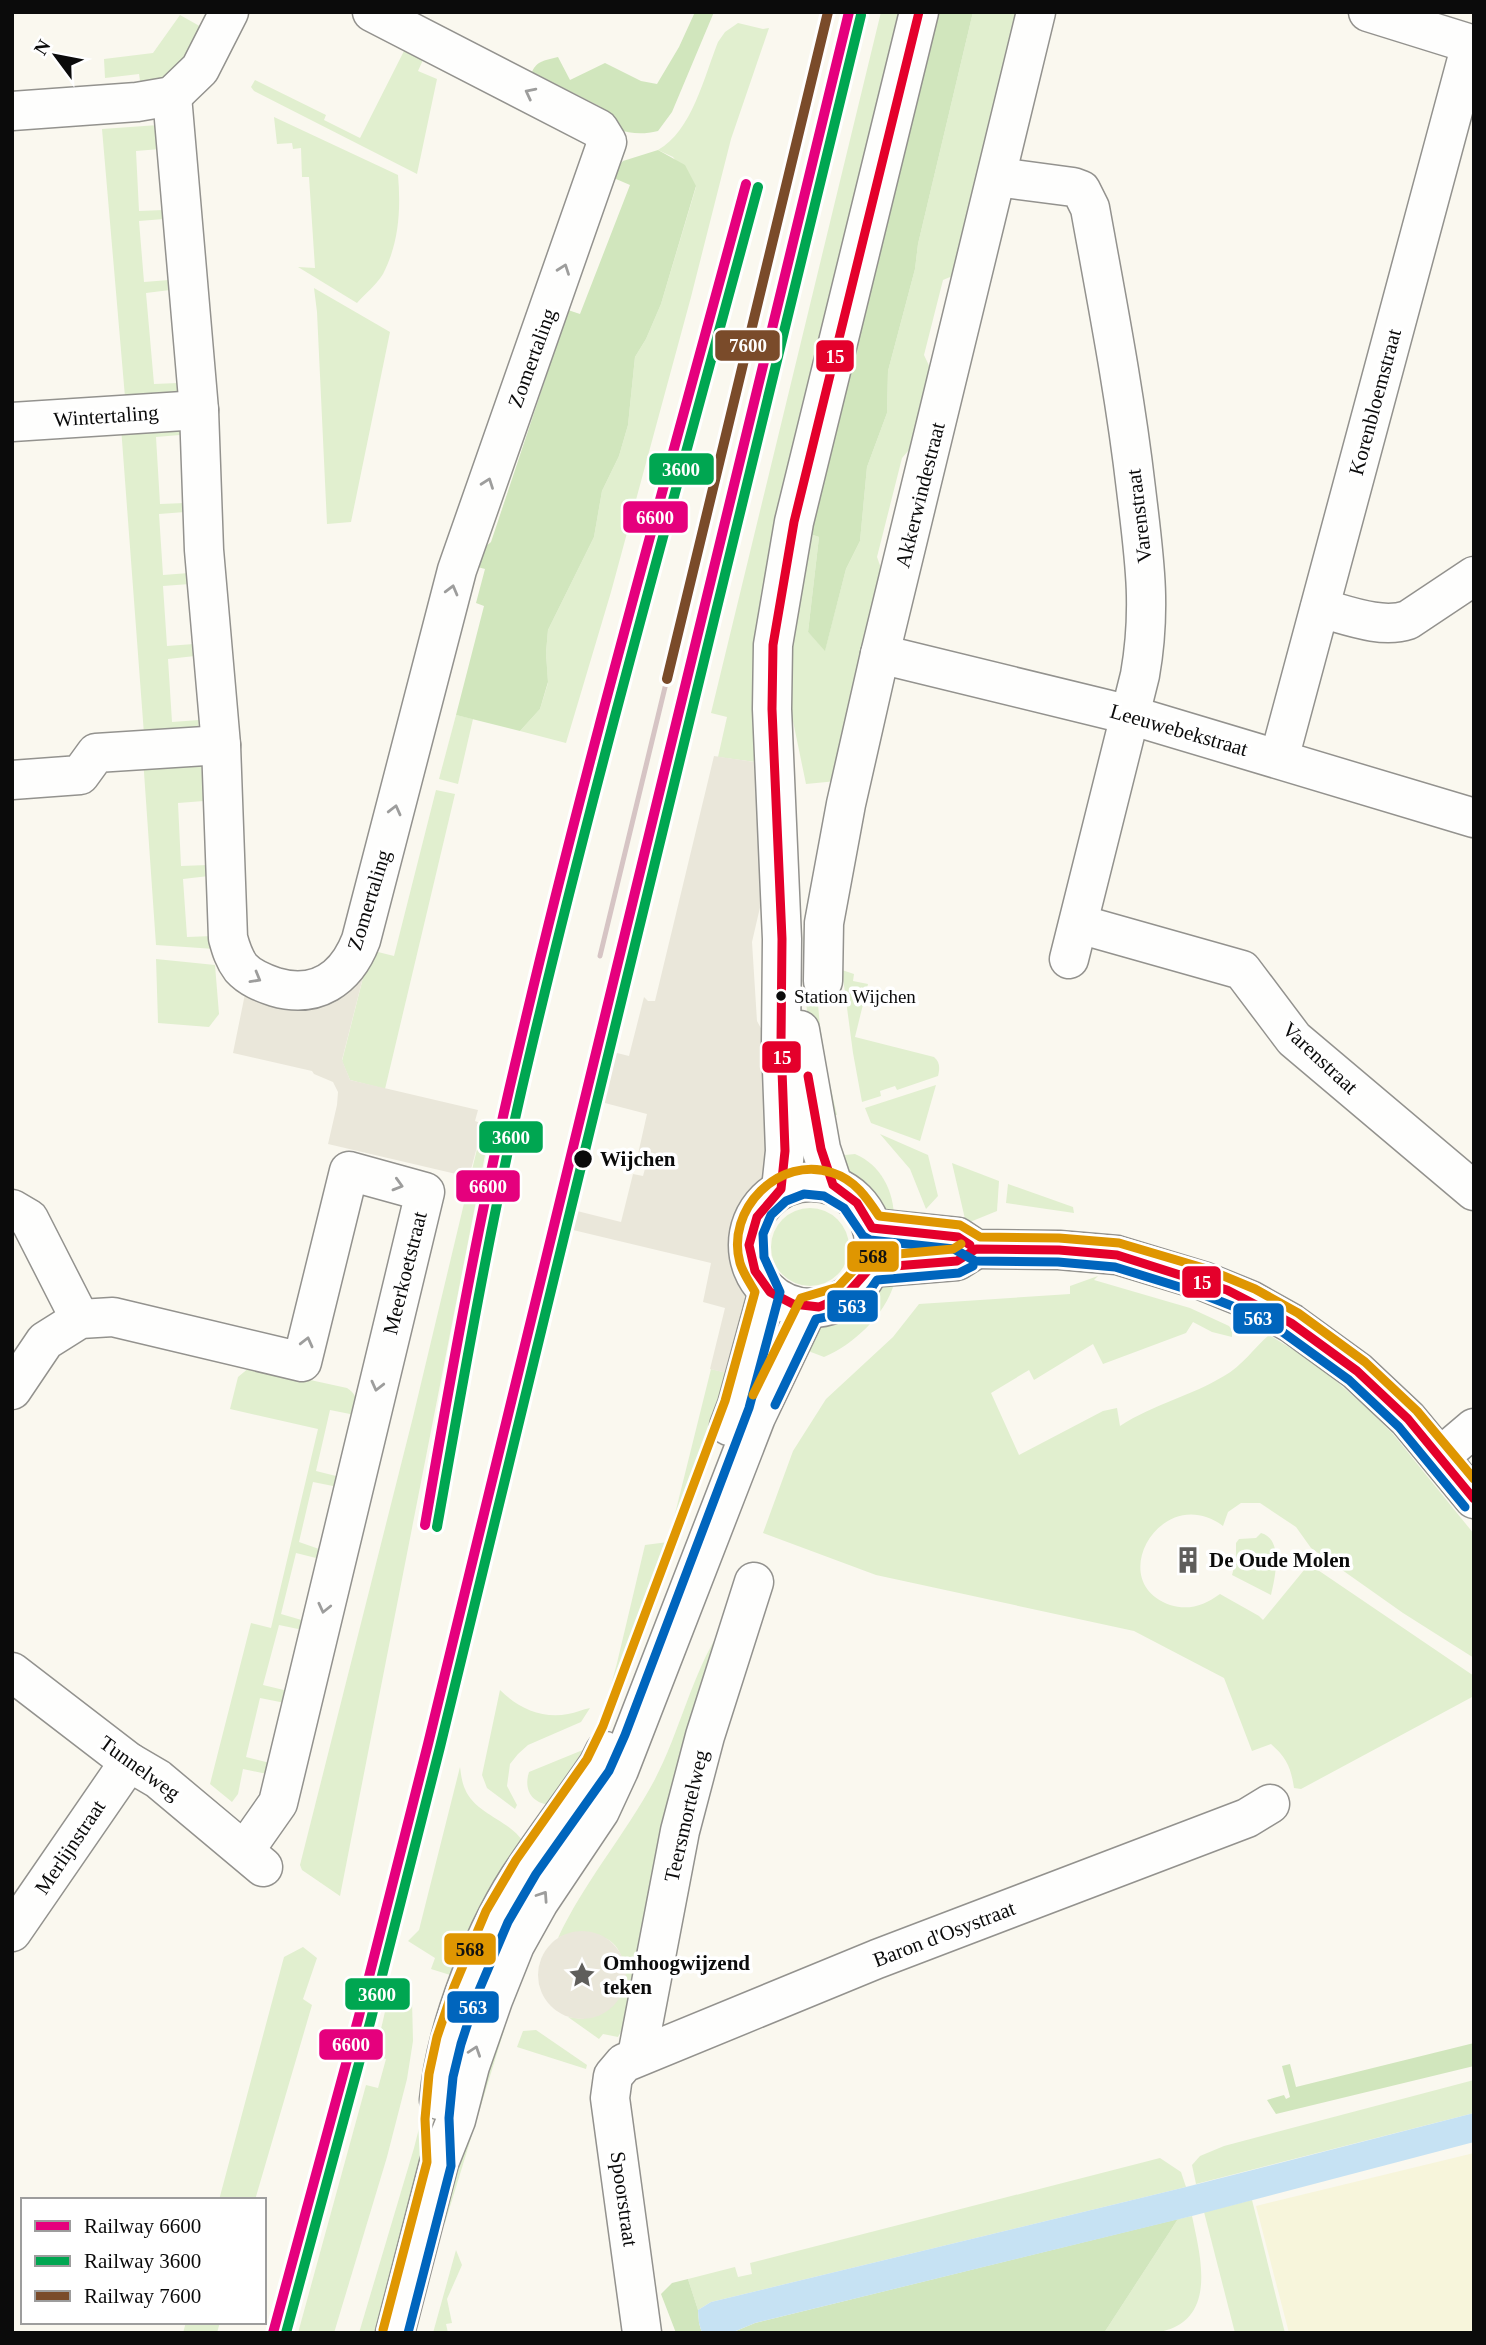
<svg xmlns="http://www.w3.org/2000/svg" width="1486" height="2345" viewBox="0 0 1486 2345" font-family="'Times New Roman',serif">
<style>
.farmland{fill:#f7f5db}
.green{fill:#e1efcf}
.forest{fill:#d1e6bd}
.plaza{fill:#eae7da}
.water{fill:#c6e2f3}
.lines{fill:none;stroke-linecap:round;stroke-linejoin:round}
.minor-casing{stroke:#93928e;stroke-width:41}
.tertiary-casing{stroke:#93928e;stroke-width:41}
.minor{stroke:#fefefd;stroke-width:38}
.tertiary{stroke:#fefefd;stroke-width:38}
.rail{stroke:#d6c4c4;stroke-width:5}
.bus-1-casing{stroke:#fff;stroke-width:14}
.bus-2-casing{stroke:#fff;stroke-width:14}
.bus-3-casing{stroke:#fff;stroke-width:14}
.bus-1{stroke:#e4002b;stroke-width:9}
.bus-2{stroke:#0065bd;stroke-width:9}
.bus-3{stroke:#df9601;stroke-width:9}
.rail-1-casing{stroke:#fff;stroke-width:16}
.rail-2-casing{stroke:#fff;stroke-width:16}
.rail-3-casing{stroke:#fff;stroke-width:16}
.rail-1{stroke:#e5007d;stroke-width:10}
.rail-2{stroke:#00a651;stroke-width:10}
.rail-3{stroke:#7a4b2a;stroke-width:10}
.oneway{stroke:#9d9d9c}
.bus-dot{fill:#0b0b0b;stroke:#fff;stroke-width:2.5}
.labels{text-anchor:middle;stroke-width:7;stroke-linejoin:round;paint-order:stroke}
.bus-label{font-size:19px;fill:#0b0b0b;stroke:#fff;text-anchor:start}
.street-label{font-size:21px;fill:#0b0b0b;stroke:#fff}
.stop-label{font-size:21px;font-weight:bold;fill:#0b0b0b;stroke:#fff;text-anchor:start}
.poi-label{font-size:21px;font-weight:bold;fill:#0b0b0b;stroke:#fff;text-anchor:start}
.line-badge{stroke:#fff;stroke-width:2.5}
.badge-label{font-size:19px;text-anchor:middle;font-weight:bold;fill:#fff}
.pale-badge-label{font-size:19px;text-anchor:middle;font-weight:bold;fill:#111}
</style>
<rect width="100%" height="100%" fill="#faf8ef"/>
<!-- farmland -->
<path class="farmland" d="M1474 2153V2333H1289L1256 2206Z"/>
<!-- green -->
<g class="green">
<path d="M881 12H906L755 762 718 757 727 717 711 713Z"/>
<path d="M973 12H1024L962 272 943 280 924 355 933 374 915 443 902 458 877 557 883 574 837 781 806 784 787 692 790 641 807 533 819 537 808 632 825 650 846 569 860 541 867 467 887 413 888 371 915 269 918 244Z"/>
<path d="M180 15 203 28 182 64 167 77 141 87 139 74 105 78 104 59 153 53Z"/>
<path d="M738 23 763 29 769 28 731 139 691 297 611 592 566 743 520 731 540 709 548 683 546 653 548 630 594 537 602 491 619 456 628 425 635 357 646 339 661 304 696 187 673 157 658 150C692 131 704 77 718 42L725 32Z"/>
<path d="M404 51 423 60 418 71 437 79 417 174 254 91 251 87 255 80 326 115 324 120 360 138Z"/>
<path d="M274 117 398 175C401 210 399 243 383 274 377 284 365 294 357 303L298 267 315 268 309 177H302L301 148 293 149 292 143 277 144Z"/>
<path d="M158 125 160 149 136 151 139 211 164 210V219L139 221 144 282 169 280 170 290 146 293 154 384 178 383 179 391 125 397 102 129Z"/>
<path d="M314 288 390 332 351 522 327 524 317 312Z"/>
<path d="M179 421 180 435 156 437 160 504 185 503V512L159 514 163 575 189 573 190 584 163 586 167 646 194 644 195 656 168 659 172 722 199 720 198 730 144 734 121 427Z"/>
<path d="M456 715 473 719 458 784 439 779Z"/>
<path d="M143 758 201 763 204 801 178 803 181 866 208 865 209 876 183 879 187 937 213 936 215 949 156 945Z"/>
<path d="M436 790 455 794 385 1089 350 1080 342 1061 370 950 394 956Z"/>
<path d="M804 927 811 930 820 1026 828 1076 837 1115 824 1116C813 1053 800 992 804 927Z"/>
<path d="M156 959 215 965 219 1014 209 1027 158 1023Z"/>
<path d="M842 970 854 974 853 981 868 984 855 1037 934 1057C940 1062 940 1068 938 1076L897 1090 895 1086 880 1091 881 1096 862 1102 853 1053Z"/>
<path d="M936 1085 920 1141 871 1123 865 1108Z"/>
<path d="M880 1134 928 1155 938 1196 926 1209 910 1169Z"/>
<path d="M477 1149 486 1150 340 1896 302 1870 300 1865 413 1417Z"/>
<path d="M855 1154C881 1165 894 1191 894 1219 868 1208 847 1180 835 1156Z"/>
<path d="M952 1163 999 1181 997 1211 970 1222 965 1219Z"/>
<path d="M1008 1184 1073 1207 1074 1213 1006 1203Z"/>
<circle cx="810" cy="1247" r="39"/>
<path d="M1098 1276 1094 1280 1190 1308 1229 1326 1232 1330V1337L1212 1332 1193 1322 1186 1333 1103 1364 1093 1344 1034 1380 1029 1370 991 1393 1019 1455 1103 1411 1117 1408 1120 1426C1154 1404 1191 1396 1224 1376 1242 1366 1254 1348 1269 1335L1318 1365 1369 1410 1393 1434 1474 1534V1658L1403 1613 1311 1548 1296 1527 1260 1503H1241L1228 1512 1223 1526C1162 1481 1103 1582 1170 1605 1189 1611 1205 1605 1220 1594L1259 1616 1263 1620 1309 1564 1474 1676V1696L1301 1789 1294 1788C1291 1768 1287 1758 1271 1744L1252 1751 1224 1678 1134 1631 876 1575 763 1533 793 1451 826 1399 893 1337 919 1304 1070 1294V1286Z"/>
<path d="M894 1284C885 1315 853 1345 824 1357L803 1349C818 1320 829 1324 853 1309 871 1297 870 1287 894 1284Z"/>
<path d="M250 1367 347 1388C359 1396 356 1402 355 1415L330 1410 316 1471 340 1477 338 1487 313 1482 299 1542 322 1550 320 1559 296 1553 281 1614 305 1621 303 1630 279 1625 263 1685 288 1691 285 1703 260 1698 246 1757 270 1763 267 1774 243 1769 238 1794 232 1802 210 1784 251 1623 271 1628 318 1429 230 1409 238 1377Z"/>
<path d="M711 1369 735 1375 727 1410 597 1749 552 1805C533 1804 523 1791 529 1772L595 1745 617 1663 645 1545 668 1542Z"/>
<path d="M1261 1533C1284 1539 1275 1578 1271 1595L1232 1575 1236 1560V1543L1239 1539 1256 1538Z"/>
<path d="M721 1629 623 2028 618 2037 603 2034 599 2039 568 2017 583 2019 626 1969C615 1929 597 1936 562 1936L558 1938C584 1882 625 1835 654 1781 680 1732 691 1676 721 1629Z"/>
<path d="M500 1690C518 1708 542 1719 568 1714 576 1713 583 1709 590 1708L581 1722 528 1745 518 1754 510 1764 507 1786 517 1805 515 1809 487 1788 482 1775Z"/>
<path d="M460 1767C461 1774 462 1783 465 1789 475 1814 510 1820 523 1842L463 1979 431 1969 435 1958 408 1941 419 1930Z"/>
<path d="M303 1947 317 1958 303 1999 312 2005 255 2200H219L284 1957Z"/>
<path d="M390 1990 412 2000 413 2041 407 2079 387 2157 334 2333H298L366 2085 378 2088 386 2059 375 2055Z"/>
<path d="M438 2010H444L427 2137 417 2188 377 2333H359L414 2148 428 2093Z"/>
<path d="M494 2020 506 2024 445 2223 442 2222Z"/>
<path d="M536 2030 587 2065 586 2069 517 2047 523 2031Z"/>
<path d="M1474 2080V2113L1196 2184 1192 2165 1200 2156 1224 2146Z"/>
<path d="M1160 2158 1181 2172 1186 2187 711 2302 698 2310 688 2279 735 2267 738 2277 752 2274 750 2263Z"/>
<path d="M1252 2200 1285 2333H1235L1204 2212Z"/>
<path d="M1192 2216C1201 2259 1219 2324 1154 2333 1138 2335 1120 2333 1104 2333L1178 2219Z"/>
<path d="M456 2250 462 2265 447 2299 452 2323 446 2324 448 2333H433Z"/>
<path d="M186 2322H220L217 2333H183Z"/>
</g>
<!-- forest -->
<g class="forest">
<path d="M695 12H714L672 112 658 131C634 137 616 131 596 117L601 107 532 72C537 60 547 60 558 57L570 80 605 63 641 81 657 84 679 47Z"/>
<path d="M939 12H973L918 244 915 269 888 371 887 413 867 467 860 541 846 569 825 651 808 632 819 537 807 533Z"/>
<path d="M658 150 685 165 696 186 661 304 646 339 635 357 628 425 619 456 602 491 594 537 548 630 546 653 548 682 540 709 520 731 456 715 484 606 476 603 485 569 474 566 479 552 491 542 556 347 551 333 559 307 580 314 630 185 609 176 623 161Z"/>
<path d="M1474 2043V2066L1276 2114 1267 2100 1284 2095 1286 2099 1290 2097 1282 2066 1290 2064 1296 2087Z"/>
<path d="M1178 2219 1104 2333H731L755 2323Z"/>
<path d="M688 2279 698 2310 699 2323 702 2333H676L661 2294 672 2283Z"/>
</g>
<!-- plaza -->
<g class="plaza">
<path d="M714 756 755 762 764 890 752 942 757 1021 770 1045 766 1184 743 1213 737 1234V1259L747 1290 748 1301 735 1375 710 1369 725 1308 703 1302 711 1263 573 1230 577 1211 621 1222 633 1174 643 1176 646 1165 636 1163 647 1114 601 1102 613 1052 629 1056 644 997 648 1001H655Z"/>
<path d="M370 950 342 1060 350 1080 478 1110 475 1121 483 1124 469 1177 328 1144 337 1105 338 1092 333 1082 314 1074 312 1071 233 1053 245 994Z"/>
<circle cx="582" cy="1975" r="44"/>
</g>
<!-- water -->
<path class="water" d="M1474 2113V2142L1192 2216 755 2323 731 2333H702L699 2323 698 2310 711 2302 1186 2187Z"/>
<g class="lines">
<defs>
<g id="minor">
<path d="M1368 12 1474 45"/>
<path d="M172 96 199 410 204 550 221 745 228 938C231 949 234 959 241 968 250 978 263 983 275 987 316 999 346 979 361 940L457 570 607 142 599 129 372 12"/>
<path d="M12 111 137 102 172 96 200 69 229 12"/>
<path d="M997 177 1073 187 1081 190 1090 208C1107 302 1125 394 1136 489 1144 556 1152 607 1140 675L1069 959"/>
<path d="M12 422 199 410"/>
<path d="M1320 608C1347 615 1381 629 1408 620L1474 576"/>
<path d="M880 654 1130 715 1474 818"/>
<path d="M1279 759 1471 44"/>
<path d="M12 780 80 775 96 753 221 745"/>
<path d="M1079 924 1242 970 1294 1039 1474 1191"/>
<path d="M823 981 824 923 846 804 880 654 1036 12"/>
<path d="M12 1209 29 1219 80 1319"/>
<path d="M12 1390 45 1341 80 1319 113 1317 302 1362 349 1171 425 1192 278 1803 245 1850"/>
<path d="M1441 1456 1474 1428"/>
<path d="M12 1672 129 1762 158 1779 263 1867"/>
<path d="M12 1932 129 1762"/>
<path d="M637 2056 680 1831 705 1736 754 1582"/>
<path d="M642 2333 610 2098 613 2076 624 2063 877 1959 1247 1818 1270 1804"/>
</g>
<g id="tertiary">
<path d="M800 1030 821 1149 833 1185"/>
<circle cx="811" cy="1245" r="63"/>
<path d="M781 1189 785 1151 781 1043 782 939 772 709 773 645 794 522 919 12"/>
<path d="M872 1228 958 1237 976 1249 1059 1250 1117 1255 1203 1281 1250 1300 1291 1323 1357 1371 1408 1419 1474 1499"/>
<path d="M870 1268 957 1261 976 1249"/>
<path d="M729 1426 737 1405 768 1291"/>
<path d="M439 2100C446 2027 485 1926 527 1866 550 1832 575 1799 598 1765L605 1751"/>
<path d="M395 2333 439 2163 456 2120 470 2066 493 2000 515 1945 539 1902 600 1811 619 1770 756 1417 808 1308"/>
</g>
</defs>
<!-- minor casing -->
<use href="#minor" class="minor-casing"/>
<!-- tertiary casing -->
<use href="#tertiary" class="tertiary-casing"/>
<!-- minor -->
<use href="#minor" class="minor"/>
<!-- tertiary -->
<use href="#tertiary" class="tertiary"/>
<!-- rail -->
<path class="rail" d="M600 956 667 679"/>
<defs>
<g id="bus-1">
<path d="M919 12 794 522 773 645 772 709 782 939 781 1043 785 1151 781 1189 757 1217 749 1245 755 1271 770 1292 793 1304 819 1307 846 1295 870 1268 957 1261 976 1249 1059 1250 1117 1255 1227 1290 1291 1323 1357 1371 1408 1419 1474 1499"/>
<path d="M808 1076 821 1149 833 1185 857 1203 872 1228 958 1237 970 1245"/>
</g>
<g id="bus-2">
<path d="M775 1405 816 1319C843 1315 863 1303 877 1280L959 1273 973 1266"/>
<path d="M408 2333 451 2166 449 2118 453 2077 461 2044 477 1995 508 1922 536 1874 609 1771 625 1735 749 1408 780 1292 764 1257 763 1234 771 1215 786 1201 804 1194 824 1196 844 1208 863 1236 870 1240 954 1249 975 1261 1058 1262 1115 1267 1199 1293 1245 1311 1284 1333 1349 1380 1399 1427 1465 1507"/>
</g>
<g id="bus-3">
<path d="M753 1395 801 1298 838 1287 866 1257 953 1249 961 1244"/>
<path d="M383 2330 427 2162 425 2119 429 2074 437 2037 454 1987 486 1911 516 1860 587 1759 603 1726 725 1401 755 1292C750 1283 743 1273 740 1263 725 1210 779 1154 833 1173 855 1180 867 1198 879 1216L960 1225 980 1237 1059 1238 1119 1243 1207 1269 1255 1289 1298 1313 1365 1362 1417 1411 1474 1479"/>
</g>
</defs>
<!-- bus-1 casing -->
<use href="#bus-1" class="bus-1-casing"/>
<!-- bus-2 casing -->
<use href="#bus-2" class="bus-2-casing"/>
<!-- bus-3 casing -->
<use href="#bus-3" class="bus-3-casing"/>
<!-- bus-1 -->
<use href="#bus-1" class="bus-1"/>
<!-- bus-2 -->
<use href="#bus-2" class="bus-2"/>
<!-- bus-3 -->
<use href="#bus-3" class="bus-3"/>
<defs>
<g id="rail-1">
<path d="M425 1525C452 1368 480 1211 517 1056 585 763 668 474 746 184"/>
<path d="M273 2333 359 2016 428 1744 849 12"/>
</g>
<g id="rail-2">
<path d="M437 1527C465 1370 492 1213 529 1058 598 766 680 477 758 187"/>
<path d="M286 2333 371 2019 440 1747 861 15"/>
</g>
<path id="rail-3" d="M667 679 828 12"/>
</defs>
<!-- rail-1 casing -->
<use href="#rail-1" class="rail-1-casing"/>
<!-- rail-2 casing -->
<use href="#rail-2" class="rail-2-casing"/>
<!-- rail-3 casing -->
<use href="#rail-3" class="rail-3-casing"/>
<!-- rail-1 -->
<use href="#rail-1" class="rail-1"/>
<!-- rail-2 -->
<use href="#rail-2" class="rail-2"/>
<!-- rail-3 -->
<use href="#rail-3" class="rail-3"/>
</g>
<!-- one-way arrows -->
<defs><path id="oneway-chevron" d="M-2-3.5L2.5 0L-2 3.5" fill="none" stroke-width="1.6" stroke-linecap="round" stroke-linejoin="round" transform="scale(1.75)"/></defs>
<g class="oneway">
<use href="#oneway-chevron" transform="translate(530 93) rotate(-153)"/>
<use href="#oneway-chevron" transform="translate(564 269) rotate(-70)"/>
<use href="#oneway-chevron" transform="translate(488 483) rotate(-70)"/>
<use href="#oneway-chevron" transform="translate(452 590) rotate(-75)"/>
<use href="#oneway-chevron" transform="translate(395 810) rotate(-76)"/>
<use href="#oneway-chevron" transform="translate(256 978) rotate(30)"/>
<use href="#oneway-chevron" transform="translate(398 1185) rotate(16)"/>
<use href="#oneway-chevron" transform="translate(307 1342) rotate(-76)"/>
<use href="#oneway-chevron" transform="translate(377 1386) rotate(104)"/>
<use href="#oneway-chevron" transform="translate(324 1608) rotate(103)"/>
<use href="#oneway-chevron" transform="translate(543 1896) rotate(-56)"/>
<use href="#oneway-chevron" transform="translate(475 2051) rotate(-71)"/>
</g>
<!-- icons -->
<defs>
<symbol id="building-bare" viewBox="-9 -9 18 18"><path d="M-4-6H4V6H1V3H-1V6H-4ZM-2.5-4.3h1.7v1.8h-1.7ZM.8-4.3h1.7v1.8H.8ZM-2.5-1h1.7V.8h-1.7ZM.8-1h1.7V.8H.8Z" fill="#5f5e5b" stroke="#fff" stroke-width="2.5" paint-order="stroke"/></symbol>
<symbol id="sight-bare" viewBox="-9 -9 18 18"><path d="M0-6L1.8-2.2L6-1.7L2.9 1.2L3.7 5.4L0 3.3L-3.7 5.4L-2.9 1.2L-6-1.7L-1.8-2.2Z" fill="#5f5e5b" stroke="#fff" stroke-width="2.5" paint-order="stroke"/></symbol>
</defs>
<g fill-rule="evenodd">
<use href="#building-bare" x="1169" y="1541" width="38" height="38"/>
<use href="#sight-bare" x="563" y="1956" width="38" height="38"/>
</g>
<!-- markers -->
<g class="bus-dot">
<circle cx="781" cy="996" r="6"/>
<circle cx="583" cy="1159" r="10"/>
</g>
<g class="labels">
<!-- bus labels -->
<g class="bus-label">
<text x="794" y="1003">Station Wijchen</text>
</g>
<!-- street labels -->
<g class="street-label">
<text transform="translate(532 358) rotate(-70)" y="7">Zomertaling</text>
<text transform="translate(1375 402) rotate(-75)" y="7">Korenbloemstraat</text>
<text transform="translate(106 416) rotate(-4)" y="7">Wintertaling</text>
<text transform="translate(920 495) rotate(-76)" y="7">Akkerwindestraat</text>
<text transform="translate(1139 516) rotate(-97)" y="7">Varenstraat</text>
<text transform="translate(1179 730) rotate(16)" y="7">Leeuwebekstraat</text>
<text transform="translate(369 900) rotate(-73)" y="7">Zomertaling</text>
<text transform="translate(1320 1058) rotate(43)" y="7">Varenstraat</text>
<text transform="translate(405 1273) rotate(-76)" y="7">Meerkoetstraat</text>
<text transform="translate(140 1768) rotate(36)" y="7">Tunnelweg</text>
<text transform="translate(686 1816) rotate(-77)" y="7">Teersmortelweg</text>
<text transform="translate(70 1847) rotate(-56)" y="7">Merlijnstraat</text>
<text transform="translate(944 1934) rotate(-21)" y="7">Baron d'Osystraat</text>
<text transform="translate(624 2199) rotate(82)" y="7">Spoorstraat</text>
</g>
<!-- stop labels -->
<g class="stop-label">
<text x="600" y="1166">Wijchen</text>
</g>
<!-- poi labels -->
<g class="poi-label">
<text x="1209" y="1567">De Oude Molen</text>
<text x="603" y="1970">Omhoogwijzend<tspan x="603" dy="24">teken</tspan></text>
</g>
</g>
<g class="line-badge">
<rect x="714" y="329" width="67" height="33" rx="7" fill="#7a4b2a"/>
<rect x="815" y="339" width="40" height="34" rx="7" fill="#e4002b"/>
<rect x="648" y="452" width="67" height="34" rx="7" fill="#00a651"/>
<rect x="622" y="500" width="67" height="34" rx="7" fill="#e5007d"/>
<rect x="761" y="1040" width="41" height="34" rx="7" fill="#e4002b"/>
<rect x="478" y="1120" width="66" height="34" rx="7" fill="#00a651"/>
<rect x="455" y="1169" width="66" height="34" rx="7" fill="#e5007d"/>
<rect x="846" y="1240" width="54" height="33" rx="7" fill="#df9601"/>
<rect x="1181" y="1265" width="41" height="34" rx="7" fill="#e4002b"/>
<rect x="826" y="1289" width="53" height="34" rx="7" fill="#0065bd"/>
<rect x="1232" y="1302" width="53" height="33" rx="7" fill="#0065bd"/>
<rect x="443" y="1932" width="54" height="34" rx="7" fill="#df9601"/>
<rect x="344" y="1977" width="67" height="34" rx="7" fill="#00a651"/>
<rect x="446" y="1990" width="54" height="34" rx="7" fill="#0065bd"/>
<rect x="318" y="2028" width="66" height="33" rx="7" fill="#e5007d"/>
</g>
<g class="badge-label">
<text x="748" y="352">7600</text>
<text x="835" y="363">15</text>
<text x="681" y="476">3600</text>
<text x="655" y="524">6600</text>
<text x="782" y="1064">15</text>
<text x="511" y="1144">3600</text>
<text x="488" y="1193">6600</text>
<text x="1202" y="1289">15</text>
<text x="852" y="1313">563</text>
<text x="1258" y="1325">563</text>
<text x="377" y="2001">3600</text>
<text x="473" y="2014">563</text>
<text x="351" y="2051">6600</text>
</g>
<g class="pale-badge-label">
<text x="873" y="1263">568</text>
<text x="470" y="1956">568</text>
</g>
<!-- border -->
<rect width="1486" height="2345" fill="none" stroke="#0b0b0b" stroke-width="28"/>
<!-- legend -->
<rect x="21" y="2198" width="245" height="126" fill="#ffffff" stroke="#9d9d9d" stroke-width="2"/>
<rect x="35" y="2221" width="35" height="10" fill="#e5007d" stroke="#9d9d9d" stroke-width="2"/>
<text x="84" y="2233" font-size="21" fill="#0b0b0b">Railway 6600</text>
<rect x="35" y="2256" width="35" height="10" fill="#00a651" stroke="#9d9d9d" stroke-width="2"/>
<text x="84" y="2268" font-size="21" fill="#0b0b0b">Railway 3600</text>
<rect x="35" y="2291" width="35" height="10" fill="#7a4b2a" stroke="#9d9d9d" stroke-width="2"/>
<text x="84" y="2303" font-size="21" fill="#0b0b0b">Railway 7600</text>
<!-- north arrow -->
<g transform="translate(56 56) rotate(302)" stroke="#ffffff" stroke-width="5" paint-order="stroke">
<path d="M0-5L12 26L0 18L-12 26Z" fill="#0b0b0b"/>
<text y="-10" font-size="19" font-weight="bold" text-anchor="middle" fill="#0b0b0b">N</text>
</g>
</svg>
